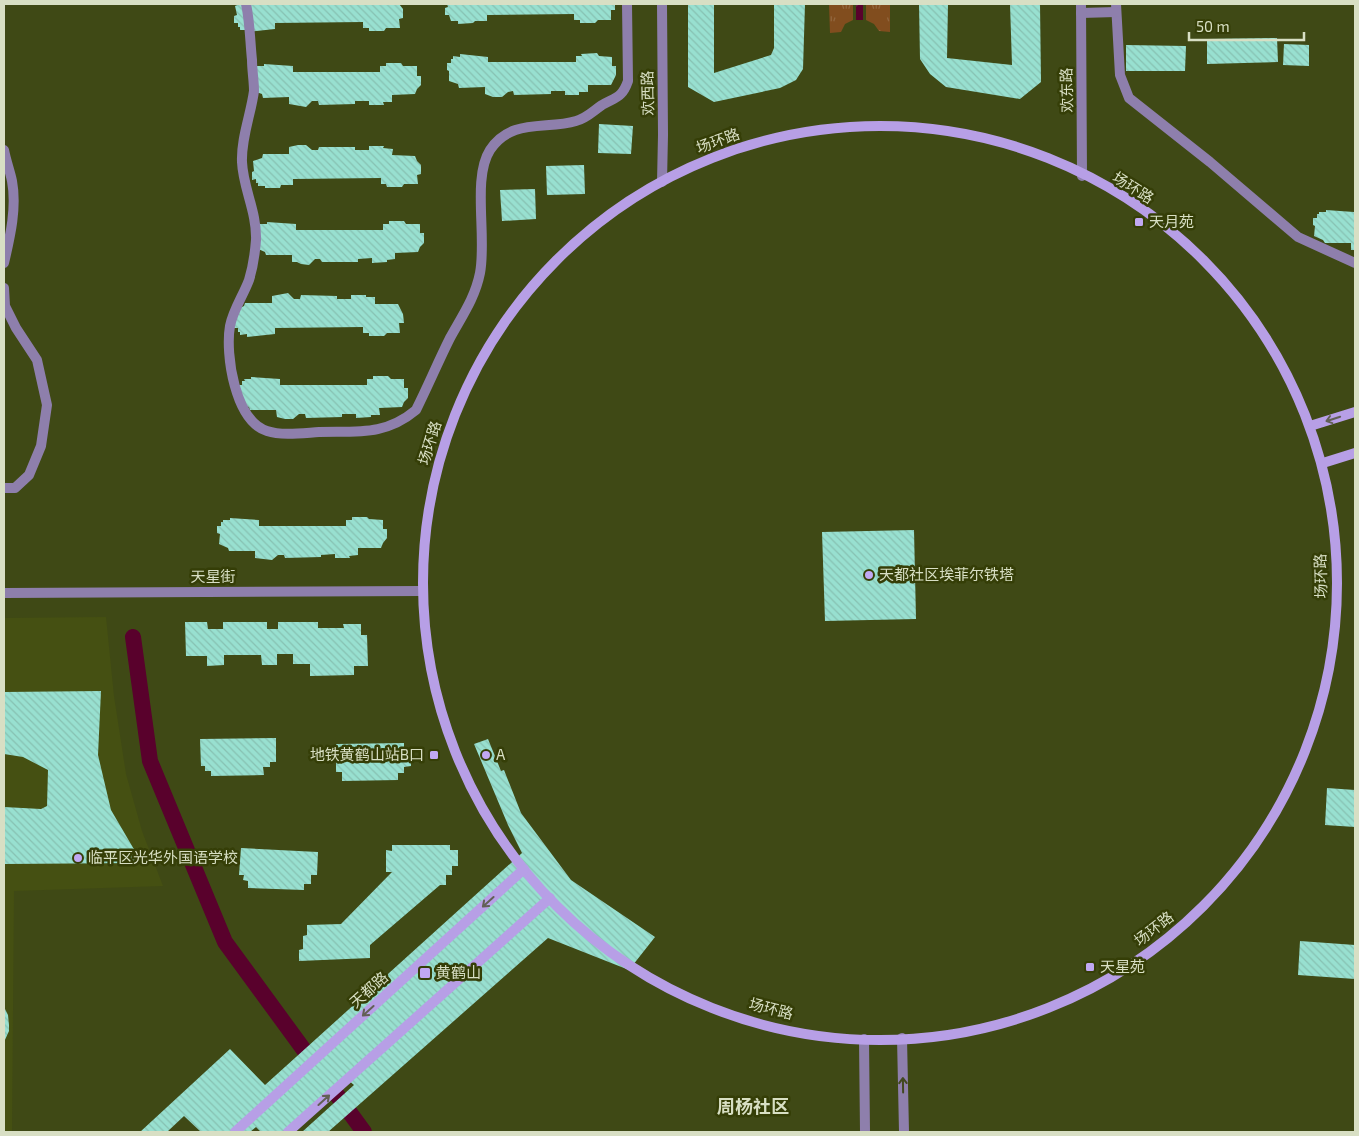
<svg xmlns="http://www.w3.org/2000/svg" width="1359" height="1136" viewBox="0 0 1359 1136" font-family="'Exo 2','Noto Sans SC',sans-serif">
<style>
.built{fill:#455012}
.grass{fill:url(#grass-tufts)}
.water{fill:url(#water-ripples)}
.lines{fill:none;stroke-linecap:round;stroke-linejoin:round}
.canal{stroke:#59012c;stroke-width:16}
.building{fill:url(#building-back-hatch)}
.minor{stroke:#8e7fac;stroke-width:10}
.tertiary{stroke:#8e7fac;stroke-width:10}
.secondary{stroke:#b79fe6;stroke-width:10}
.oneway{stroke:#626055}
.oneway2{stroke:#424820}
.poi-dot{fill:#c1a8f3;stroke:#353e07;stroke-width:2}
.labels{text-anchor:middle;stroke-width:5;stroke-linejoin:round;paint-order:stroke}
.street-label{font-size:15px;fill:#d8dfc4;stroke:#353e07}
.poi-label{font-size:15px;fill:#d8dfc4;stroke:#353e07;text-anchor:start}
.quarter-label{font-size:18px;font-weight:bold;fill:#d8dfc4;stroke:#353e07}
</style>
<defs>
<pattern id="grass-tufts" width="24" height="20" patternUnits="userSpaceOnUse" patternTransform="scale(1.25)"><rect width="24" height="20" fill="#814d1e"/><path d="M3 7l-1-3M5 7V3M7 7l1-3M15 17l-1-3M17 17v-4M19 17l1-3" fill="none" stroke="#92663d"/></pattern>
<pattern id="water-ripples" width="26" height="14" patternUnits="userSpaceOnUse" patternTransform="scale(1.25)"><rect width="26" height="14" fill="#59012c"/><path d="M2 4q2-2 4 0t4 0M15 11q2-2 4 0t4 0" fill="none" stroke="#702649"/></pattern>
<pattern id="building-back-hatch" width="6" height="6" patternUnits="userSpaceOnUse" patternTransform="scale(1.25)"><rect width="6" height="6" fill="#98e0d0"/><path d="M-1 5l2 2M0 0l6 6M5-1l2 2" fill="none" stroke="#87c1b2"/></pattern>
</defs>
<rect width="100%" height="100%" fill="#3f4915"/>
<!-- built -->
<path class="built" d="M106 617 114 696 126 774 142 831 163 886 14 891 12 1132H4V618Z"/>
<!-- grass -->
<g class="grass">
<path d="M829 4H853V20L845 24 841 32 830 33Z"/>
<path d="M866 4H890V32L879 31 874 24 866 20Z"/>
</g>
<!-- water -->
<rect class="water" x="856" y="4" width="7" height="16"/>
<g class="lines">
<!-- canal -->
<path class="canal" d="M133 637 150 761 225 942 364 1132"/>
</g>
<!-- building -->
<g class="building">
<path d="M240 4H399L403 9V18L399 19 400 28H386L384 31H369V28H363V22L275 23V29L247 32V30H240V27H238V23H234V16L237 15 235 6Z"/>
<path d="M447 4H615V10H611V20H598L595 23H580V20H574V14L487 15V21H475L473 23 458 24V21H451L449 15H445V8L448 7Z"/>
<path d="M688 4H714V73L771 55 774 48V4H805L803 69 796 80 780 88 714 102 688 87Z"/>
<path d="M919 4H948L947 58 1012 65 1010 4H1040L1041 82 1020 99 946 87 930 74 920 59Z"/>
<path d="M1277 38 1278 62 1207 64V39Z"/>
<path d="M1284 44 1309 45V66L1283 65Z"/>
<path d="M1126 45 1186 46 1185 71H1126Z"/>
<path d="M597 53 599 56 612 57V66H616V75L611 85H588V92H579V95H565V91H551V94L514 95 513 91 508 92 502 97H493L485 94V87L459 88 458 84 449 81V71L447 70V63H451V59H453V56L460 57V54L488 57V62H576V56H582L581 54Z"/>
<path d="M386 63H401L403 66H417V76H421V85L417 89 415 94 392 95V102H383L384 105H369V101H355V104L319 105 318 101H312L306 107 289 104V97L263 98 262 94 253 91 257 66H264V64L293 66V72H380V66H386Z"/>
<path d="M599 124 633 126 631 154 598 153Z"/>
<path d="M298 145H306L312 150H318L319 147H355V150H369V146H384L383 148 393 149 392 155 415 156 417 161 421 165V174L417 175 418 184H404L402 187H387L386 184H381V178L293 179V185H281L280 188H265V186H258V183H256V179L252 180V172L254 171 253 161 262 158 263 154H289V147Z"/>
<path d="M584 165 585 194 547 195 546 166Z"/>
<path d="M535 189 536 219 502 221 500 190Z"/>
<path d="M1326 210 1354 212 1355 250H1351V243H1325L1323 240 1314 236 1315 226 1313 225V218H1317V214H1319V212H1326Z"/>
<path d="M389 221H404L406 224H420V233H424V243L420 247 418 252 395 253V259L387 260V262L372 263V258L358 259V262H322L320 259H315L309 265 301 264 297 262H292V255H266L265 252 256 248 260 224H267V222L296 224V230H383V224H389Z"/>
<path d="M288 293 294 299H300L301 295 337 296V299H351V295H366V297H375V304H398L403 314 404 323H399L400 333H387L384 336H369V333H363V327L275 328V334L247 337V334L240 335V332H238V328H234L236 310 244 306 245 303H272V296Z"/>
<path d="M373 376H388L391 379H404V388H408V398L404 402 402 407 379 408 380 415H371V417L356 418V414H342V417L306 418 305 414H299L293 419H285L277 417 276 410H250L249 407 240 404 239 385H242V381H245L244 379H251V377L280 379V385H367V379H373Z"/>
<path d="M352 517H367L369 519 383 520V529H387V538L383 543 381 548H358V555L349 556 350 558H335V554L321 555V557L285 558 284 555H278L272 560 255 558V551H229L228 548 219 544 220 534 217 533V526H221V522H223V520H230V518L259 520V526H346V520H352Z"/>
<path d="M914 530 916 619 825 621 822 532Z"/>
<path d="M185 622H207L208 629H223V622H267V629H278V622H318V628H344L343 624H361V635H367L368 666H354V675L310 676V664H293V654H277V665H262L261 655H224V665L207 666V656H186Z"/>
<path d="M101 691 98 755 111 810 142 863 4 864V807L41 809 47 806 48 770 23 757 4 754V692Z"/>
<path d="M276 738V762H270V767H263L264 775 211 776V771H205V766H201L200 739Z"/>
<path d="M488 739 501 771 504 770 521 813 571 880 655 937 629 970 548 938 328 1132H302L354 1085 348 1080 282 1132H261L256 1127 250 1132H201L184 1116 167 1132H140L230 1049 265 1085 522 853 508 825 474 744Z"/>
<path d="M404 743V752L411 751V766L404 767V773H398V780L342 781V772H336V744Z"/>
<path d="M1327 788 1355 790V827L1325 825Z"/>
<path d="M392 845H450V850H458V866H452V875H446V885H440L370 945V958L299 961V950L303 949V936L307 935V925L341 924 392 872H386V850L392 851Z"/>
<path d="M241 848 318 852 317 875H311V884H304V890L248 888V881L243 880 244 875H239Z"/>
<path d="M1300 941 1355 945V979L1298 975Z"/>
<path d="M4 1007 8 1015 9 1025V1031L4 1042Z"/>
</g>
<g class="lines">
<!-- minor -->
<g class="minor">
<path d="M246 4C250 22 250 41 252 60 252 70 254 81 254 91 251 114 241 138 242 162 243 188 257 212 256 240 255 253 253 267 249 280 243 296 233 310 230 326 225 354 235 421 267 431 282 436 303 433 319 432 357 431 385 436 416 410 428 386 438 362 450 338 462 316 475 298 480 273 487 237 472 178 490 150 511 118 546 130 576 121 587 118 593 111 602 105 616 97 622 98 628 81L627 4"/>
<path d="M1116 4 1120 75 1129 98 1210 162 1298 237 1355 263"/>
<path d="M1081 13 1116 12"/>
<path d="M4 150C6 161 10 171 12 181 17 208 10 237 4 263"/>
<path d="M4 288 5 306 16 328 37 360 47 405 41 446 29 475 15 488H4"/>
</g>
<!-- tertiary -->
<g class="tertiary">
<path d="M662 4 663 135 662 182"/>
<path d="M1081 4 1082 176"/>
<path d="M4 593 422 591"/>
<path d="M902 1038 904 1132"/>
<path d="M864 1039 865 1132"/>
</g>
<!-- secondary -->
<g class="secondary">
<circle cx="880" cy="583" r="457"/>
<path d="M1310 426 1355 412"/>
<path d="M1323 463 1355 453"/>
<path d="M235 1132 524 869"/>
<path d="M288 1132 550 898"/>
</g>
</g>
<!-- one-way arrows -->
<defs><path id="oneway-shaft" d="M-6 0H5M1.5-3L5.5 0L1.5 3" fill="none" stroke-width="1.6" stroke-linecap="round" stroke-linejoin="round" transform="scale(1.25)"/></defs>
<g class="oneway">
<use href="#oneway-shaft" transform="translate(1333 419) rotate(162)"/>
<use href="#oneway-shaft" transform="translate(488 902) rotate(138)"/>
<use href="#oneway-shaft" transform="translate(368 1011) rotate(138)"/>
<use href="#oneway-shaft" transform="translate(324 1100) rotate(-42)"/>
</g>
<use class="oneway2" href="#oneway-shaft" transform="translate(903 1085) rotate(-91)"/>
<!-- markers -->
<g class="poi-dot">
<rect x="1134" y="217" width="10" height="10" rx="2.5"/>
<circle cx="869" cy="575" r="5"/>
<rect x="429" y="750" width="10" height="10" rx="2.5"/>
<circle cx="486" cy="755" r="5"/>
<circle cx="78" cy="858" r="5"/>
<rect x="1085" y="962" width="10" height="10" rx="2.5"/>
<rect x="419" y="967" width="12" height="12" rx="2.5"/>
</g>
<g class="labels">
<!-- street labels -->
<g class="street-label">
<text transform="translate(1067 90) rotate(-91)" y="5">欢东路</text>
<text transform="translate(648 93) rotate(-91)" y="5">欢西路</text>
<text transform="translate(718 141) rotate(-20)" y="5">场环路</text>
<text transform="translate(1133 188) rotate(32)" y="5">场环路</text>
<text transform="translate(430 443) rotate(-73)" y="5">场环路</text>
<text transform="translate(1321 576) rotate(-91)" y="5">场环路</text>
<text x="213" y="582">天星街</text>
<text transform="translate(1154 929) rotate(-38)" y="5">场环路</text>
<text transform="translate(369 990) rotate(-42)" y="5">天都路</text>
<text transform="translate(771 1009) rotate(14)" y="5">场环路</text>
</g>
<!-- poi labels -->
<g class="poi-label">
<text x="1149" y="227">天月苑</text>
<text x="879" y="580">天都社区埃菲尔铁塔</text>
<text x="424" y="760" text-anchor="end">地铁黄鹤山站B口</text>
<text x="496" y="760">A</text>
<text x="88" y="863">临平区光华外国语学校</text>
<text x="1100" y="972">天星苑</text>
<text x="436" y="978">黄鹤山</text>
</g>
<!-- quarter labels -->
<g class="quarter-label">
<text x="753" y="1113">周杨社区</text>
</g>
</g>
<!-- border -->
<rect width="1359" height="1136" fill="none" stroke="#d8dfc4" stroke-width="10"/>
<!-- scale -->
<path d="M1189 32v8h115v-8" fill="none" stroke="#d8dfc4" stroke-width="2.5"/>
<text x="1196" y="32" font-size="15" fill="#d8dfc4" stroke="#353e07" stroke-width="4" paint-order="stroke">50 m</text>
</svg>
